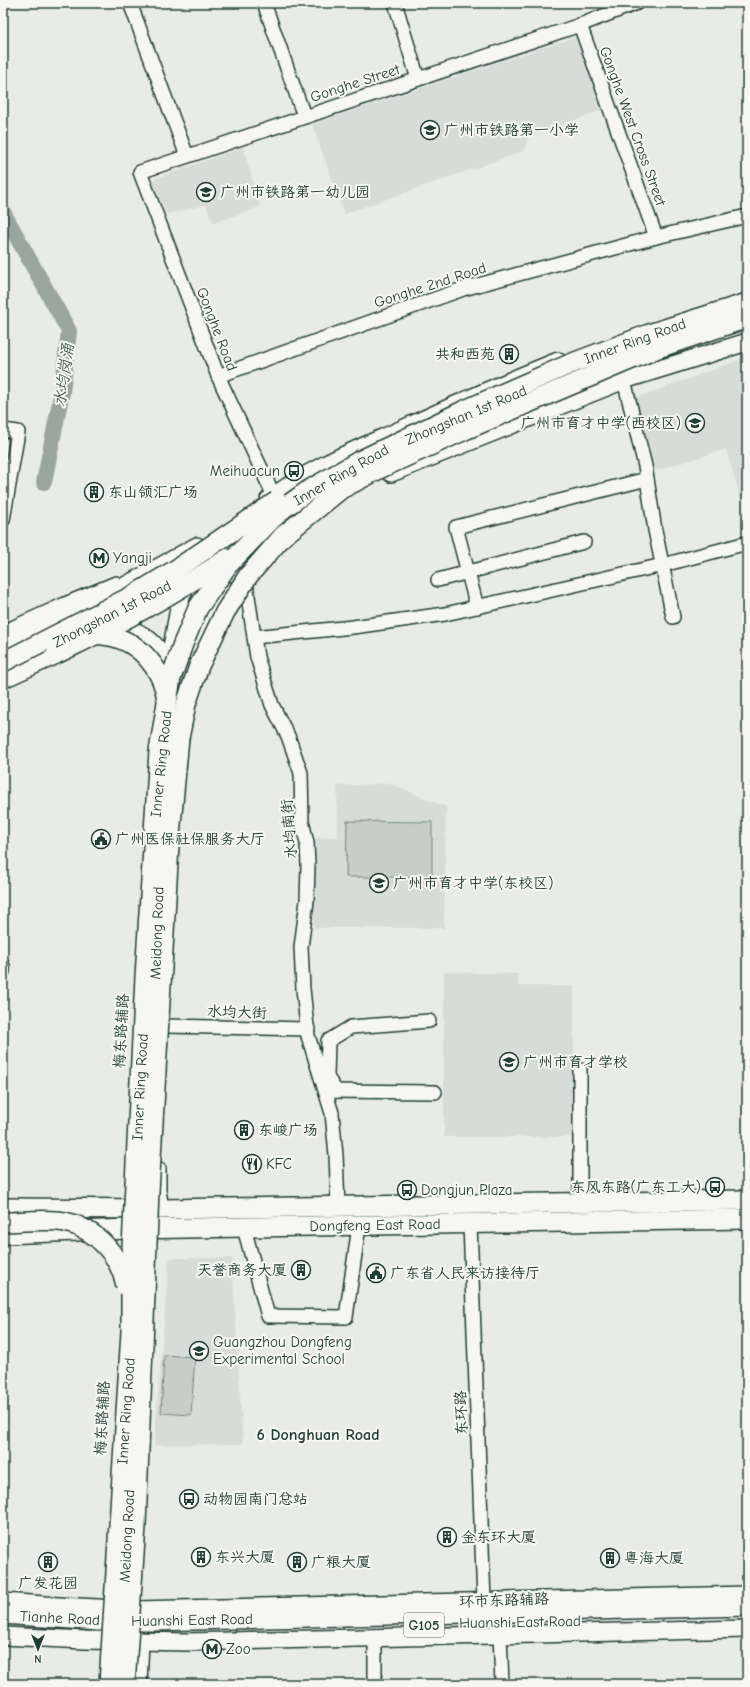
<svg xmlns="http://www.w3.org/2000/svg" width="750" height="1687" viewBox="0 0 750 1687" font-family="'Comic Neue','LXGW WenKai TC',sans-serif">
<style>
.built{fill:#d8dcd8}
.pitch{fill:#c7cec9;stroke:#73867e}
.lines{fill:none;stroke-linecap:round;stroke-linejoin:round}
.river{stroke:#99a6a0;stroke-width:16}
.minor-casing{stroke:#1f3d34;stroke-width:16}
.major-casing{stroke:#1f3d34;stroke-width:20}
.highway-casing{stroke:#1f3d34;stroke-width:22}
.minor{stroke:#f6f6f2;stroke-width:13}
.major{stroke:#f6f6f2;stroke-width:17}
.highway{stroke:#f6f6f2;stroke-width:19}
.highway-bridge-casing{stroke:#1f3d34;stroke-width:22;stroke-linecap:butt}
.highway-bridge{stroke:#f6f6f2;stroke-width:19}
.labels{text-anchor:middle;stroke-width:4;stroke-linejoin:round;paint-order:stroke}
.shield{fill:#f6f6f2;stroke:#60746d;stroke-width:1}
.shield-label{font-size:14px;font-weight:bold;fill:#1f3d34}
.street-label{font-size:15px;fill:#1f3d34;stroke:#f6f6f2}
.poi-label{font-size:15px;fill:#1f3d34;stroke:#f6f6f2;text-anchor:start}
.water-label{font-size:16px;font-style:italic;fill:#445c54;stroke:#f6f6f2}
.neighbourhood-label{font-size:16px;font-weight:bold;fill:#1f3d34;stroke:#f6f6f2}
</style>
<rect width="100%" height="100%" fill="#e9ebe7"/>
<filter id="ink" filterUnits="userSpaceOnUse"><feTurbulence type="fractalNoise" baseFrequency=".025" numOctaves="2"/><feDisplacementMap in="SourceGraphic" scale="8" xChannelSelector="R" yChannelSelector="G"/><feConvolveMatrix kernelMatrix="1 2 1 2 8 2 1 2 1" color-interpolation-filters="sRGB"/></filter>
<g filter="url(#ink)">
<!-- built -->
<g class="built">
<path d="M578 36 603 110 528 137 524 151 344 214 312 124Z"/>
<path d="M243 147 260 207 213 223 206 205 167 214 151 180Z"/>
<path d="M747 357V499L741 500 726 449 655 471 636 398Z"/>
<path d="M389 783 446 807 444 928H314L313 838 338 837 337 786Z"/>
<path d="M444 972 518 974V986H574V1137H444Z"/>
<path d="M169 1258H232L243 1444 154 1445Z"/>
</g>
<!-- pitch -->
<g class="pitch">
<path d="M347 821 432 822V877H346Z"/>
<path d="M164 1355 195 1357 191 1415 161 1413Z"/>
</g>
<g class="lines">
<!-- river -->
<path class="river" d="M3 212 69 331 62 392 44 482"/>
<defs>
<g id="minor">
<path d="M130 3 187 156"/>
<path d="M264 3 304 116"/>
<path d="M395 3 418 79"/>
<path d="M580 25 656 237"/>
<path d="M218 376 463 289 656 237 747 216"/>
<path d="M624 380 645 466 655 530 673 617"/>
<path d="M3 430 18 432 3 520"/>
<path d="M273 494 218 376 140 172 580 25 637 3"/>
<path d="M267 499C305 468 355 448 400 428 452 404 505 380 558 359"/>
<path d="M245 576 257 657 272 705 288 736 301 773 302 821 307 843 308 865 307 901 301 947 303 989 308 1036 332 1113 336 1155 338 1206"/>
<path d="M438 580 584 542"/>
<path d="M477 607 456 527 647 479"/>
<path d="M3 632 65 604 116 583"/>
<path d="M254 637 353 627 445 614 663 565 747 543"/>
<path d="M185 692 188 657"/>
<path d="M3 966V971"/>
<path d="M166 1026 308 1029"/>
<path d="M328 1091 435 1092"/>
<path d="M336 1091 327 1077 328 1041 351 1027 429 1021"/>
<path d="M159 1169V1190L162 1209"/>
<path d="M580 1202V1070"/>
<path d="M470 1224 484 1601"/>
<path d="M244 1228 268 1316 346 1317 359 1226"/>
<path d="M500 1634 502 1684"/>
<path d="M375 1684V1637"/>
</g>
<g id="major">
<path d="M391 473 624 380 747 342"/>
<path d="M262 533 310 509"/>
<path d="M104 627C135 625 161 640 167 672"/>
<path d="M3 645 114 592 197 546"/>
<path d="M188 657 211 616 229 591"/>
<path d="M169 664 181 597 186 586 193 579"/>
<path d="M3 1602 58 1606 137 1610 747 1595"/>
<path d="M3 1636 85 1640 187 1642 747 1629"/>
</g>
<g id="highway">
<path d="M652 333 747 303"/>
<path d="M658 348 747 318"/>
<path d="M3 678 56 654"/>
<path d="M3 1208 162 1209 747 1200"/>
<path d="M3 1234 128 1229 747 1219"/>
<path d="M3 1614 98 1621H154L747 1606"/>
<path d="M500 1623V1634"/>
<path d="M113 1634 139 1642 137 1684"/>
</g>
</defs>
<!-- minor casing -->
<use href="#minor" class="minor-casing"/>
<!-- major casing -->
<use href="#major" class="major-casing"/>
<!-- highway casing -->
<use href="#highway" class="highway-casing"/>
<!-- minor -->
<use href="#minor" class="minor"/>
<!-- major -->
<use href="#major" class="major"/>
<!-- highway -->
<use href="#highway" class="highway"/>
<defs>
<g id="highway-bridge">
<path d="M62 639C98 630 130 633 153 665 160 674 165 687 167 699"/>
<path d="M56 654C115 626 172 595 227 559"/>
<path d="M3 662 134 595 172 572 277 501"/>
<path d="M3 1222C23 1222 46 1218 65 1222 96 1229 120 1255 126 1286"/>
<path d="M109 1684 131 1332V1268L135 1184 145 977 159 751 171 678 183 644 198 608 227 566 271 520 284 508 309 490 359 461 465 410 570 364 652 333"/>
<path d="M125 1684 136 1526 149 1192 169 846 179 738 186 704 199 666 225 612 248 576 283 536 341 489 381 468 467 429 658 348"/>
</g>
</defs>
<!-- highway-bridge casing -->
<use href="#highway-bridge" class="highway-bridge-casing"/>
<!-- highway-bridge -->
<use href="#highway-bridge" class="highway-bridge"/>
</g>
</g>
<!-- icons -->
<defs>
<symbol id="school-ring" viewBox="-11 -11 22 22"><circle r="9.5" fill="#f6f6f2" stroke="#1f3d34" stroke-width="1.5"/><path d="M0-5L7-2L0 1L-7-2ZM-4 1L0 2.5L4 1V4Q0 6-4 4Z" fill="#1f3d34"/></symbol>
<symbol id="building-ring" viewBox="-11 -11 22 22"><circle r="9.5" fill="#f6f6f2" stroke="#1f3d34" stroke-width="1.5"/><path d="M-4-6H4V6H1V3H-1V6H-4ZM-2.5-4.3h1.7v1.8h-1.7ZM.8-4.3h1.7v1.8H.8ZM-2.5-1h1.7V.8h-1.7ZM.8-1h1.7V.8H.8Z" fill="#1f3d34"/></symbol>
<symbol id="bus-ring" viewBox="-11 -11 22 22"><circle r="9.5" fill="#f6f6f2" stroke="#1f3d34" stroke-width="1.5"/><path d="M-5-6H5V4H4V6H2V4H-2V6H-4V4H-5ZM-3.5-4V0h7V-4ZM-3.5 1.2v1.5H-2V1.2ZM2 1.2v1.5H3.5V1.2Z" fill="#1f3d34"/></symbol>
<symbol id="metro-ring" viewBox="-11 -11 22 22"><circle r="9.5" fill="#f6f6f2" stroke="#1f3d34" stroke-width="1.5"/><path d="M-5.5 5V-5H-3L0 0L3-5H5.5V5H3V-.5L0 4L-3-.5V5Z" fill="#1f3d34"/></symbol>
<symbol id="civic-ring" viewBox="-11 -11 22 22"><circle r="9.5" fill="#f6f6f2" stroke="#1f3d34" stroke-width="1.5"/><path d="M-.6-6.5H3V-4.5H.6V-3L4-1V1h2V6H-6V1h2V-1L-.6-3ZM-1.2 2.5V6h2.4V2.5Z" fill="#1f3d34"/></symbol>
<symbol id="restaurant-ring" viewBox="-11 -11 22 22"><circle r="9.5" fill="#f6f6f2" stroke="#1f3d34" stroke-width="1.5"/><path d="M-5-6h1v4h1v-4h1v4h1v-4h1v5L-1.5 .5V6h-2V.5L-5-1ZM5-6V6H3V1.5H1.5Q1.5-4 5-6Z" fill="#1f3d34"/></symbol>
</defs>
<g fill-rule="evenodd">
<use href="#school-ring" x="419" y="119" width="22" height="22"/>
<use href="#school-ring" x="195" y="181" width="22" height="22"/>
<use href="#building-ring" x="498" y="343" width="22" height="22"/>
<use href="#school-ring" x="684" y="412" width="22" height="22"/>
<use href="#bus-ring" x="283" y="460" width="22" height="22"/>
<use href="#building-ring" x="83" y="481" width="22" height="22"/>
<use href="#metro-ring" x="88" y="547" width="22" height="22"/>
<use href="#civic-ring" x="90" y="828" width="22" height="22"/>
<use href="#school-ring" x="368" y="872" width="22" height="22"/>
<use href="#school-ring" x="498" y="1051" width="22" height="22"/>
<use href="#building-ring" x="233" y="1119" width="22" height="22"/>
<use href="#restaurant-ring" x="241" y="1153" width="22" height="22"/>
<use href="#bus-ring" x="704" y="1176" width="22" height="22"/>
<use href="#bus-ring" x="396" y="1179" width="22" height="22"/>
<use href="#building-ring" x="290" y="1259" width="22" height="22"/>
<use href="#civic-ring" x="365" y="1262" width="22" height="22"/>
<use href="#school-ring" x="188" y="1340" width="22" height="22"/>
<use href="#bus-ring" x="178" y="1488" width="22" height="22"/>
<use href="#building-ring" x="436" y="1526" width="22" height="22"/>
<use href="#building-ring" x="190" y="1546" width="22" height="22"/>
<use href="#building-ring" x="599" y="1547" width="22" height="22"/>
<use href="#building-ring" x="37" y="1551" width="22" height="22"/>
<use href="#building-ring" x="286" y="1551" width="22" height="22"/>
<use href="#metro-ring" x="201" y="1638" width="22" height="22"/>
</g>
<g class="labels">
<!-- shield labels -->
<rect class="shield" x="404" y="1613" width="40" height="24" rx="3"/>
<g class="shield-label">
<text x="424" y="1630">G105</text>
</g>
<!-- street labels -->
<g class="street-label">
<text transform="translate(355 83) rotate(-18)" y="5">Gonghe Street</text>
<text transform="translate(633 126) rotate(70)" y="5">Gonghe West Cross Street</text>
<text transform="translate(430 285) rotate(-18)" y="5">Gonghe 2nd Road</text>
<text transform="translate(217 329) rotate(69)" y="5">Gonghe Road</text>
<text transform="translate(635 341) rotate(-20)" y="5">Inner Ring Road</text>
<text transform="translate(466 415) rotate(-23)" y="5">Zhongshan 1st Road</text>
<text transform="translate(341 475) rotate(-30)" y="5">Inner Ring Road</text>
<text transform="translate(112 614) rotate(-27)" y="5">Zhongshan 1st Road</text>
<text transform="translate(161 764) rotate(-84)" y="5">Inner Ring Road</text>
<text transform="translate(289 829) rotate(-95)" y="5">水均南街</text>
<text transform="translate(157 933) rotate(-88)" y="5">Meidong Road</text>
<text transform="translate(237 1012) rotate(2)" y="5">水均大街</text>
<text transform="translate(121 1031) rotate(-87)" y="5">梅东路辅路</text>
<text transform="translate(140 1087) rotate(-87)" y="5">Inner Ring Road</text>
<text transform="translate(375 1225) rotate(-1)" y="5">Dongfeng East Road</text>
<text transform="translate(126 1411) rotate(-86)" y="5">Inner Ring Road</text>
<text transform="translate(461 1413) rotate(-92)" y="5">东环路</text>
<text transform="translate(102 1418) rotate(-87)" y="5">梅东路辅路</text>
<text transform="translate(127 1536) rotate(-87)" y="5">Meidong Road</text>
<text transform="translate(504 1600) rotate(-2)" y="5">环市东路辅路</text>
<text transform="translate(60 1618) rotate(3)" y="5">Tianhe Road</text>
<text transform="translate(192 1620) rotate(-1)" y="5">Huanshi East Road</text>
<text transform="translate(520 1622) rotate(-1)" y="5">Huanshi East Road</text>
</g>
<!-- poi labels -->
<g class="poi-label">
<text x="444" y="135">广州市铁路第一小学</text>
<text x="220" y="197">广州市铁路第一幼儿园</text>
<text x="495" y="359" text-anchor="end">共和西苑</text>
<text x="681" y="428" text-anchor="end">广州市育才中学(西校区)</text>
<text x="280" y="476" text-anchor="end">Meihuacun</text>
<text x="108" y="497">东山领汇广场</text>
<text x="113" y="563">Yangji</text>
<text x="115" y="844">广州医保社保服务大厅</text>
<text x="393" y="888">广州市育才中学(东校区)</text>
<text x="523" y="1067">广州市育才学校</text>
<text x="258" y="1135">东峻广场</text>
<text x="266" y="1169">KFC</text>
<text x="701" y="1192" text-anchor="end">东风东路(广东工大)</text>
<text x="421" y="1195">Dongjun Plaza</text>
<text x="287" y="1275" text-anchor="end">天誉商务大厦</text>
<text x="390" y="1278">广东省人民来访接待厅</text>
<text x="213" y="1347">Guangzhou Dongfeng<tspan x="213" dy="17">Experimental School</tspan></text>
<text x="203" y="1504">动物园南门总站</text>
<text x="461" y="1542">金东环大厦</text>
<text x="215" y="1562">东兴大厦</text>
<text x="624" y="1563">粤海大厦</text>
<text x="311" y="1567">广粮大厦</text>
<text x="48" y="1588" text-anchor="middle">广发花园</text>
<text x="226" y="1654">Zoo</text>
</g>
<!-- water labels -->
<g class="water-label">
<text transform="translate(63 375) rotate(-82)" y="6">水均岗涌</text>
</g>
<!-- neighbourhood labels -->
<g class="neighbourhood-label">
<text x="318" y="1440">6 Donghuan Road</text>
</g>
</g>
<!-- margin -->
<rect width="750" height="1687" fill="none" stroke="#f6f6f2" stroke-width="16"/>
<rect x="8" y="8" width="734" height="1671" fill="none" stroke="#1f3d34" stroke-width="1.5" filter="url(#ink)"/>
<!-- north arrow -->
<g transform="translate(38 1649) rotate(180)" stroke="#f6f6f2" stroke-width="3" paint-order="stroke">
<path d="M0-3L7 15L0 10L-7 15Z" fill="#1f3d34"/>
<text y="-6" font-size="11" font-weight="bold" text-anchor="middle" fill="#1f3d34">N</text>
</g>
</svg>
